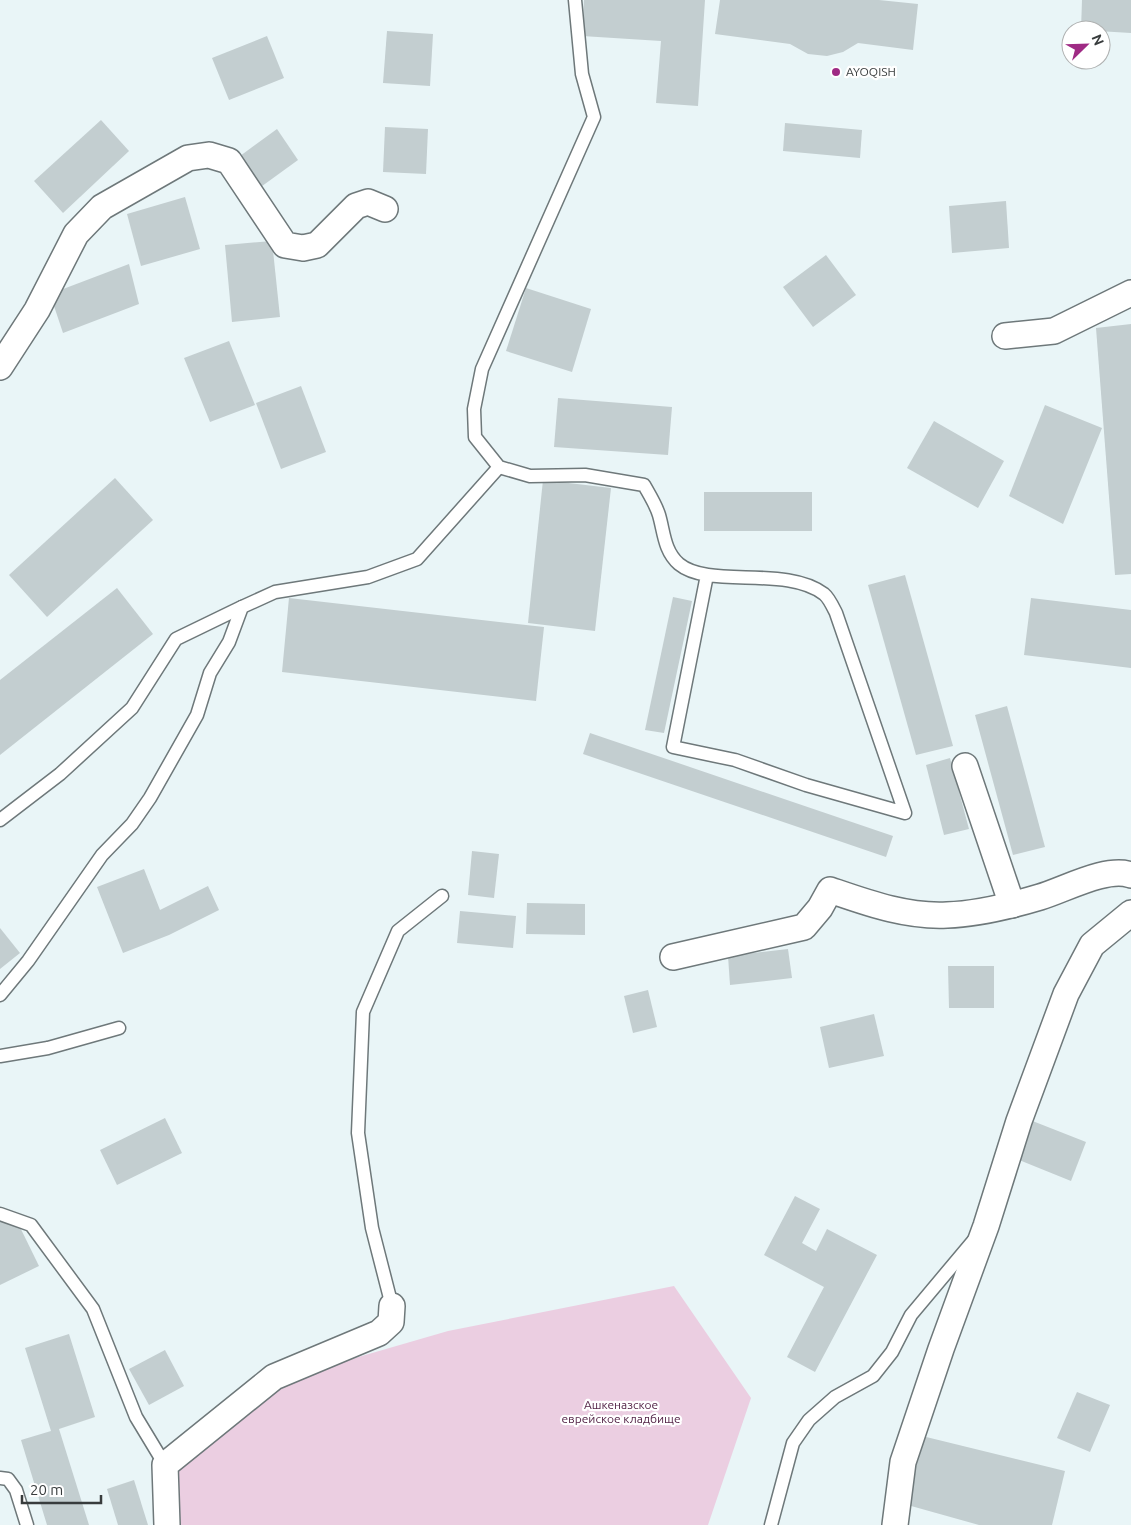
<svg xmlns="http://www.w3.org/2000/svg" width="1131" height="1525" viewBox="0 0 1131 1525" font-family="Ubuntu,sans-serif">
<style>
.green{fill:#ebcee1}
.building{fill:#c3ced0}
.lines{fill:none;stroke-linecap:round;stroke-linejoin:round}
.lane-casing{stroke:#6e787a;stroke-width:15}
.street-casing{stroke:#6e787a;stroke-width:28}
.lane{stroke:#fff;stroke-width:12}
.street{stroke:#fff;stroke-width:25}
.poi-dot{fill:#9f2a84;stroke:#fff;stroke-width:2}
.labels{text-anchor:middle;stroke-width:4.5;stroke-linejoin:round;paint-order:stroke}
.poi-label{font-size:12px;fill:#383c3d;stroke:#fff;text-anchor:start}
.park-label{font-size:12px;fill:#4f1e42;stroke:#fff}
</style>
<rect width="100%" height="100%" fill="#e9f5f7"/>
<!-- green -->
<path class="green" d="M674 1286 751 1398 708 1525H164L166 1469 262 1385 448 1331Z"/>
<!-- building -->
<g class="building">
<path d="M584 0H705L698 106 656 103 661 41 582 36Z"/>
<path d="M720 0H879L918 4 913 50 858 43 843 52 827 56 808 54 790 44 715 34Z"/>
<path d="M1082 0H1131V33L1081 30Z"/>
<path d="M387 31 433 34 430 86 383 83Z"/>
<path d="M267 36 284 78 229 100 212 58Z"/>
<path d="M101 120 129 151 63 213 34 181Z"/>
<path d="M785 123 862 130 860 158 783 151Z"/>
<path d="M385 127 428 129 426 174 383 172Z"/>
<path d="M277 129 298 160 258 189 236 159Z"/>
<path d="M185 197 200 249 141 266 127 214Z"/>
<path d="M1006 201 1009 248 952 253 949 206Z"/>
<path d="M272 241 280 317 232 322 225 245Z"/>
<path d="M826 255 856 295 813 327 783 287Z"/>
<path d="M129 264 139 304 63 333 50 294Z"/>
<path d="M526 288 591 309 572 372 506 351Z"/>
<path d="M1131 324V574L1115 575 1096 328Z"/>
<path d="M229 341 255 405 210 422 184 358Z"/>
<path d="M301 386 326 452 281 469 256 403Z"/>
<path d="M558 398 672 407 668 455 554 447Z"/>
<path d="M1045 405 1102 428 1063 524 1009 496Z"/>
<path d="M934 421 1004 461 978 508 907 468Z"/>
<path d="M115 478 153 520 47 617 9 575Z"/>
<path d="M543 480 611 488 595 631 528 623Z"/>
<rect x="704" y="492" width="108" height="39"/>
<path d="M905 575 953 746 916 755 868 585Z"/>
<path d="M117 588 153 634 0 755V680Z"/>
<path d="M673 597 692 601 664 733 645 730Z"/>
<path d="M289 598 544 627 536 701 282 672Z"/>
<path d="M1031 598 1131 610V668L1024 655Z"/>
<path d="M1007 706 1045 847 1013 855 975 715Z"/>
<path d="M590 733 893 836 886 857 583 754Z"/>
<path d="M950 758 969 829 944 835 926 765Z"/>
<path d="M472 851 499 854 494 898 468 895Z"/>
<path d="M144 869 160 910 208 886 219 910 169 935 123 953 97 887Z"/>
<path d="M527 903 585 904V935L526 934Z"/>
<path d="M460 911 516 916 513 948 457 943Z"/>
<path d="M0 928 20 953 0 969Z"/>
<path d="M788 949 792 978 730 985 728 956Z"/>
<path d="M948 966H994V1008H949Z"/>
<path d="M648 990 657 1027 633 1033 624 996Z"/>
<path d="M874 1014 884 1056 829 1068 820 1027Z"/>
<path d="M165 1118 182 1153 117 1185 100 1150Z"/>
<path d="M1030 1120 1086 1142 1071 1181 1014 1158Z"/>
<path d="M795 1196 820 1209 802 1243 816 1251 827 1229 877 1255 815 1372 787 1357 824 1287 764 1255Z"/>
<path d="M14 1215 39 1266 0 1285V1222Z"/>
<path d="M69 1334 95 1417 59 1429 89 1525H47L21 1440 51 1431 25 1348Z"/>
<path d="M165 1350 184 1386 149 1405 129 1369Z"/>
<path d="M1077 1392 1110 1405 1090 1452 1057 1438Z"/>
<path d="M914 1434 1065 1471 1052 1525H979L904 1504Z"/>
<path d="M134 1480 148 1525H118L107 1489Z"/>
</g>
<g class="lines">
<defs>
<g id="lane">
<path d="M575 0 582 74 594 117 482 369 474 409 475 437 499 467 530 476 585 475 644 485C649 494 656 505 659 515 664 532 664 551 679 564 709 589 786 565 824 594 829 598 833 607 836 613L905 813 806 785 735 760 673 747 707 575"/>
<path d="M0 820 60 774 132 708 176 639 242 607"/>
<path d="M0 995 28 961 102 855 132 824 150 798 197 715 210 673 229 642 242 607 275 592 368 577 417 559 499 467"/>
<path d="M0 1056 48 1048 119 1028"/>
<path d="M0 1214 31 1225 93 1309 136 1417 165 1465"/>
<path d="M392 1306 372 1228 358 1133 363 1012 398 931 442 896"/>
<path d="M0 1478 8 1479 16 1490 27 1525"/>
<path d="M771 1525 793 1443 809 1420 835 1397 873 1376 892 1352 911 1315 973 1241"/>
</g>
<g id="street">
<path d="M1005 336 1054 331 1131 293"/>
<path d="M0 367 37 310 76 234 102 207 188 158 209 155 229 161 285 245 303 248 317 245 356 206 368 202 385 209"/>
<path d="M965 766 1012 905"/>
<path d="M673 957 804 927 820 908 830 890C868 903 906 917 947 915 979 914 1010 906 1040 897 1064 890 1107 866 1131 875"/>
<path d="M167 1525 165 1465 274 1377 379 1333 391 1322 392 1306"/>
<path d="M895 1525 903 1462 941 1349 986 1226 1019 1121 1066 994 1092 945 1131 913"/>
</g>
</defs>
<!-- lane casing -->
<use href="#lane" class="lane-casing"/>
<!-- street casing -->
<use href="#street" class="street-casing"/>
<!-- lane -->
<use href="#lane" class="lane"/>
<!-- street -->
<use href="#street" class="street"/>
</g>
<!-- markers -->
<circle class="poi-dot" cx="836" cy="72" r="5"/>
<g class="labels">
<!-- poi labels -->
<g class="poi-label">
<text x="846" y="76">AYOQISH</text>
</g>
<!-- park labels -->
<g class="park-label">
<text x="621" y="1409">Ашкеназское<tspan x="621" dy="14">еврейское кладбище</tspan></text>
</g>
</g>
<!-- north arrow -->
<g transform="translate(1086 45) rotate(67)"><circle r="24" fill="#ffffff" stroke="#afb1b1"/>
<path d="M0-4L9 19L0 12L-9 19Z" fill="#9f2a84"/>
<text y="-8" font-size="14" font-weight="bold" text-anchor="middle" fill="#383c3d">N</text>
</g>
<!-- scale -->
<path d="M22 1495v8h79v-8" fill="none" stroke="#383c3d" stroke-width="2.5"/>
<text x="30" y="1495" font-size="15" fill="#383c3d" stroke="#ffffff" stroke-width="4" paint-order="stroke">20 m</text>
</svg>
